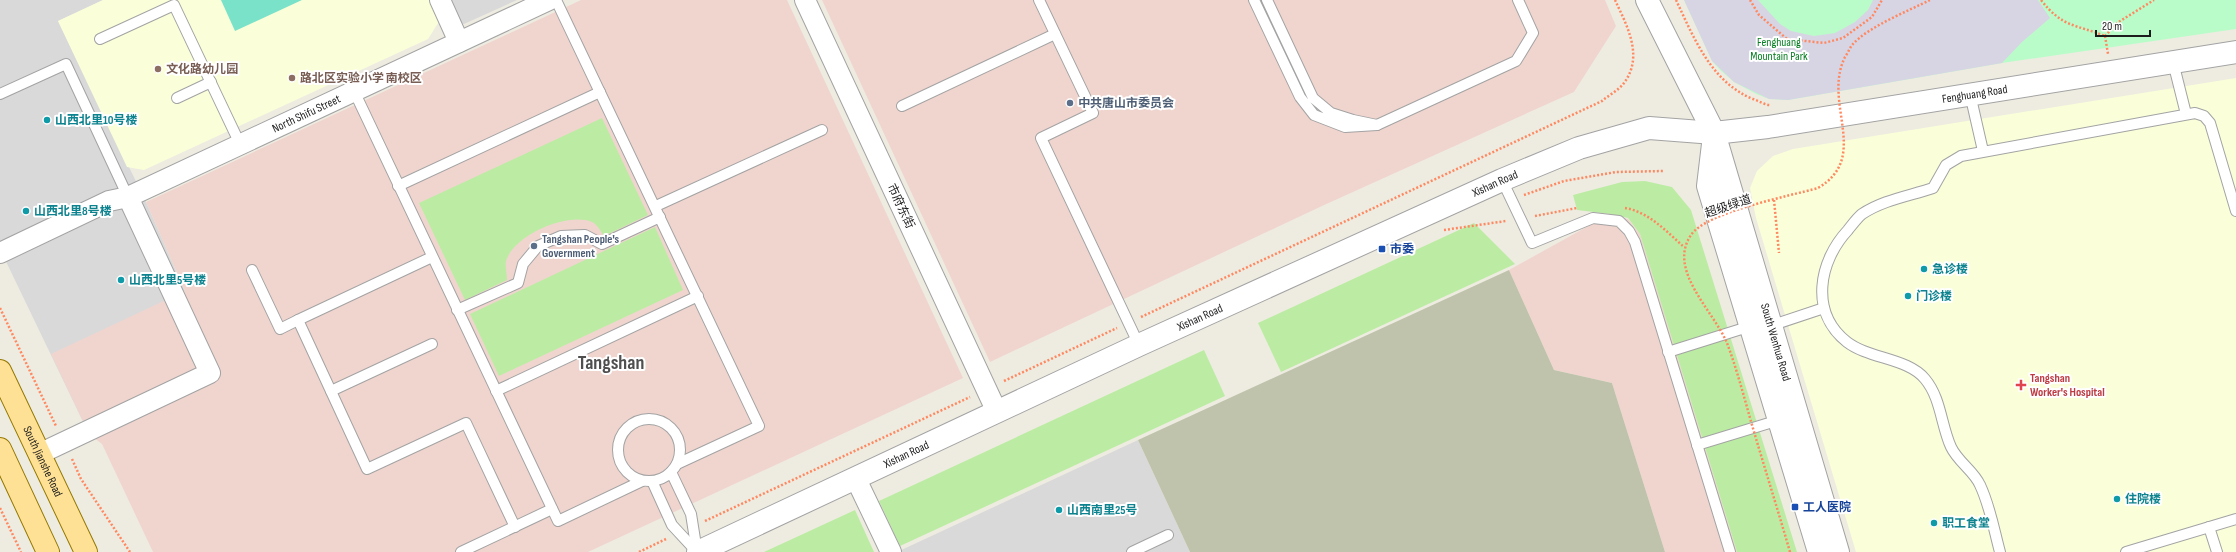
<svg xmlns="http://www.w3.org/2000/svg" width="2236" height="552" viewBox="0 0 2236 552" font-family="'Sofia Sans Condensed','Noto Sans SC',sans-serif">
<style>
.residential{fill:#dad9d9}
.commercial{fill:#f0d5cf}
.education{fill:#faffd9}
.construction{fill:#c0c3ac}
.grass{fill:#bceca3}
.park{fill:#bafcc9}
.pitch{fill:#7ae2c9}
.plaza{fill:#d7d5e4}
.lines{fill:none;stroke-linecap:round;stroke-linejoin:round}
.service-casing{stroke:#a3a3a3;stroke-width:12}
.minor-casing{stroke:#a3a3a3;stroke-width:22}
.tertiary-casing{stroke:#a3a3a3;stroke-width:24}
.primary-casing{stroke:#947800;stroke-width:24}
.path{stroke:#ff8861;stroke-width:2.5;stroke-dasharray:2 2;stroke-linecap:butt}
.service{stroke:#fff;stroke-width:10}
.minor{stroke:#fff;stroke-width:20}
.tertiary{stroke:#fff;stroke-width:22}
.primary{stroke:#ffe195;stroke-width:22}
.path-bridge{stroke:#ff8861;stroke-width:2.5;stroke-dasharray:2 2;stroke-linecap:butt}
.education-dot{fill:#8d6e63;stroke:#fff;stroke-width:1.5}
.service-dot{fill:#5c6f8a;stroke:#fff;stroke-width:1.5}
.culture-dot{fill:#0f9aa8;stroke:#fff;stroke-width:1.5}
.transit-dot{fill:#1a4fb4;stroke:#fff;stroke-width:1.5}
.health-dot{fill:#e0444e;stroke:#fff;stroke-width:1.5}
.labels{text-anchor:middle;stroke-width:4;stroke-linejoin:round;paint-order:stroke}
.park-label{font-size:12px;fill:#067e21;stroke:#fff}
.education-label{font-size:12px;font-weight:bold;fill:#785e54;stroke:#fff;text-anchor:start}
.street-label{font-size:12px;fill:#1c1c1c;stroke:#fff}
.service-label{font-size:12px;font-weight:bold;fill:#4e5e75;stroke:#fff;text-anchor:start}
.culture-label{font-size:12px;font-weight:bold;fill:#0d838f;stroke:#fff;text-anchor:start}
.transit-label{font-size:12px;font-weight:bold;fill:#164399;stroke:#fff;text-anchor:start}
.health-label{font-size:12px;font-weight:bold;fill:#be3a42;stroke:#fff;text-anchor:start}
.town-label{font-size:20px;font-weight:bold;fill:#4f4f4f;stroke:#fff}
</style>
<rect width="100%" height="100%" fill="#eeece1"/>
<!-- residential -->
<g class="residential">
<path d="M0 0H103L58 21 146 202 185 291 89 434 0 249Z"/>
<path d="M430 0H517L464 24 440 20Z"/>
<path d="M1138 440 1190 552H897Z"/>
</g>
<!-- commercial -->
<g class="commercial">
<path d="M581 0H787L963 378 588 552H153L102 444 89 434 51 354 185 291 146 202Z"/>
<path d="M822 0H1605L1616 26 1574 92 1322 206 990 362Z"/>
<path d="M1610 214 1628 219 1640 234 1737 552H1665L1612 383 1554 370 1509 270Z"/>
</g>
<!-- education -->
<g class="education">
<path d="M103 0H430L440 20 428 39 144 170 127 167 58 21Z"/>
<path d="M2236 78V552H1856L1756 218 1750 188 1757 171 1773 156 1793 149Z"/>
</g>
<!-- construction -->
<path class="construction" d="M1509 270 1554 370 1612 383 1665 552H1190L1138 440Z"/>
<!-- grass -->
<g class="grass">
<path d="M602 118 648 215 604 236C601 232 597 224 592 222 567 212 514 235 506 261 505 266 507 274 507 280L465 300 419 203Z"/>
<path d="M1645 181 1672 187 1691 210 1797 552H1737L1640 234 1628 218 1610 214 1577 210 1573 195 1622 182Z"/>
<path d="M1474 223 1515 264 1281 372 1258 323Z"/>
<path d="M655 227 683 290 499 376 470 314Z"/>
<path d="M1204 350 1225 396 900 546 879 501Z"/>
<path d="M855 510 874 552H764Z"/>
</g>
<!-- park -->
<path class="park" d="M1684 0H2236V29L2002 63 1788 100 1769 99 1756 94 1734 82 1720 70 1712 61Z"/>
<!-- pitch -->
<path class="pitch" d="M221 0H302L235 31Z"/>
<!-- plaza -->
<path class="plaza" d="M1684 0H1758L1780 24 1791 31 1814 36 1835 33 1855 22 1868 10 1873 0H2038L2050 18 2022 42 2002 63 1788 100 1769 99 1734 82 1712 61Z"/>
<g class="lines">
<defs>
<g id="service">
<path d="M556 0 759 426 677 464"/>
<path d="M1039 0 1093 113 1041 138 1139 345"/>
<path d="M1254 0 1300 97 1314 115 1345 127 1377 125 1353 120 1331 113 1313 98 1267 0"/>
<path d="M100 39 174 5 240 144"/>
<path d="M2173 62 2186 114"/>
<path d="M354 91 558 521 642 481"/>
<path d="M0 94 66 64 128 197"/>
<path d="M1970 94 1983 151"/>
<path d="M177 98 211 82"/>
<path d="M902 106 1055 34"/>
<path d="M1377 125 1516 61 1533 33 1518 0"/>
<path d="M1502 180 1532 243 1593 218 1619 221 1629 231 1635 242 1730 552"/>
<path d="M398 186 600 92"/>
<path d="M656 206 822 130"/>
<path d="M432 257 298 320 367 469 466 423 515 527"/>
<path d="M252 270 280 329 298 320"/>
<path d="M457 310 518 283 523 264 538 246 561 236 585 235 602 244 660 217"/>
<path d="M1770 326 1824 308"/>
<path d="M1668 352 1751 326"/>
<path d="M331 391 432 344"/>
<path d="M496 391 698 296"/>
<circle cx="649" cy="450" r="31"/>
<path d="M1697 445 1779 420"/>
<path d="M671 472 691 514 697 552"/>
<path d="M652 481 672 525 697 552"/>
<path d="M2209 527 2217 552"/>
<path d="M461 552 552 509"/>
<path d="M1132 552 1168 535"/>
<path d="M2000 552C1994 530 1990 506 1980 485 1974 471 1958 462 1951 447 1941 425 1941 398 1925 379 1908 358 1869 359 1847 342 1809 312 1819 261 1848 230 1852 225 1857 218 1862 214 1883 200 1909 196 1933 188L1946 165 1961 156 2195 113 2204 116 2210 123 2236 211"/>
<path d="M2126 552 2236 519"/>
</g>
<g id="minor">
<path d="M440 0 459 42"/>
<path d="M805 0 997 412"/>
<path id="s1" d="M0 253 109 201 128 197 549 0"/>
<path d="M39 454 210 373 128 197"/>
<path d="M856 479 891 552"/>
</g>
<g id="tertiary">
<path id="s2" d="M1647 0 1714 133 1838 552"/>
<path d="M1713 144 1708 186 1819 552"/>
<path id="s3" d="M698 552 1139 345 1502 180 1579 148 1649 128 1714 133 1768 127 2236 52"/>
</g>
<g id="primary">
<path id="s4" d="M0 371 86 552"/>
<path d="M0 449 48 552"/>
</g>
</defs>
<!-- service casing -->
<use href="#service" class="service-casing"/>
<!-- minor casing -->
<use href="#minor" class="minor-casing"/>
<!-- tertiary casing -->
<use href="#tertiary" class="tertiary-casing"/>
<!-- primary casing -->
<use href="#primary" class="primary-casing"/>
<!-- path -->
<g class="path">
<path d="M1676 0C1694 38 1711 82 1753 99 1759 101 1765 105 1770 105"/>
<path d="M1750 0 1759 15 1787 39 1824 43 1843 38 1872 17 1882 0"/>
<path d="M2041 0C2063 28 2075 24 2105 36"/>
<path d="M2105 36 2117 23 2154 0"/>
<path d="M2105 36 2108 54"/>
<path d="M1524 195 1564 181 1616 172 1664 171"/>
<path d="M1774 200 1779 253"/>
<path d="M1625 208C1649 212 1667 232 1684 247"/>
<path d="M1535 216 1577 208"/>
<path d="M1444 230 1506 221"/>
<path d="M0 308 56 426"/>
<path d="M1141 317 1602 101C1609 95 1619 90 1624 83 1644 56 1627 26 1615 0"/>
<path d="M1004 381 1117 328"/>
<path d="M72 459 81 479 130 552"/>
<path d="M0 508 21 552"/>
<path d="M705 521 970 397"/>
<path d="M639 552 666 539"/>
</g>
<!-- service -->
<use href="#service" class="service"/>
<!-- minor -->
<use href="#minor" class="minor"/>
<!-- tertiary -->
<use href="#tertiary" class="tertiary"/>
<!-- primary -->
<use href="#primary" class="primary"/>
<!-- path-bridge -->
<path class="path-bridge" d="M1790 552C1777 507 1763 463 1750 418 1743 393 1736 367 1727 343 1713 310 1667 270 1691 235 1706 212 1790 196 1818 188 1871 157 1822 103 1845 57 1848 53 1850 47 1853 44 1868 27 1908 11 1930 0"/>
</g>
<!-- markers -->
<g class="education-dot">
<circle cx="158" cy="69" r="4"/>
<circle cx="292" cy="78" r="4"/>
</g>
<g class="service-dot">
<circle cx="1070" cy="103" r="4"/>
<circle cx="534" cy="246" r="4"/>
</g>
<g class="culture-dot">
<circle cx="47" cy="120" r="4"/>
<circle cx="26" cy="211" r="4"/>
<circle cx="1924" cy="269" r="4"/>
<circle cx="121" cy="280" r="4"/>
<circle cx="1908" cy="296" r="4"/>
<circle cx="2117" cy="499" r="4"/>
<circle cx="1059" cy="510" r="4"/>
<circle cx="1934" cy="523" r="4"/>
</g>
<g class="transit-dot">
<rect x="1378" y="245" width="8" height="8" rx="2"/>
<rect x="1791" y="503" width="8" height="8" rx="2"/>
</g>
<path class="health-dot" d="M2019 379h4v4h4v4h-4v4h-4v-4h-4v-4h4z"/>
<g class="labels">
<!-- park labels -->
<g class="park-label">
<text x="1779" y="46">Fenghuang<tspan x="1779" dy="14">Mountain Park</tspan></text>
</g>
<!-- education labels -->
<g class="education-label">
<text x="166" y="73">文化路幼儿园</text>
<text x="300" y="82">路北区实验小学 南校区</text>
</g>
<!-- street labels -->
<g class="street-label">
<text dy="4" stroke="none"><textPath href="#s3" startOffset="1371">Fenghuang Road</textPath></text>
<text dy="4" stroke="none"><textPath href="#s1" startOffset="337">North Shifu Street</textPath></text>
<text dy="4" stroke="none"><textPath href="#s3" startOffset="878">Xishan Road</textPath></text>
<text transform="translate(901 206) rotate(65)" y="4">市府东街</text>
<text transform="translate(1728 206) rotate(-19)" y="4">超级绿道</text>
<text dy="4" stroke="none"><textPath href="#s3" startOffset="554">Xishan Road</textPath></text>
<text dy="4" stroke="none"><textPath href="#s2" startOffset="367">South Wenhua Road</textPath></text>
<text dy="4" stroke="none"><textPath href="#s3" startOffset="230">Xishan Road</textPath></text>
<text dy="4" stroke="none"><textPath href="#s4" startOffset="100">South Jianshe Road</textPath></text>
</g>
<!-- service labels -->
<g class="service-label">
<text x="1078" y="107">中共唐山市委员会</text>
<text x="542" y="243">Tangshan People's<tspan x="542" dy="14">Government</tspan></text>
</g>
<!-- culture labels -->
<g class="culture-label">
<text x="55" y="124">山西北里10号楼</text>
<text x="34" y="215">山西北里8号楼</text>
<text x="1932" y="273">急诊楼</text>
<text x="129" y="284">山西北里5号楼</text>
<text x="1916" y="300">门诊楼</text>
<text x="2125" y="503">住院楼</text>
<text x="1067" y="514">山西南里25号</text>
<text x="1942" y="527">职工食堂</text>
</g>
<!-- transit labels -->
<g class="transit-label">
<text x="1390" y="253">市委</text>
<text x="1803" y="511">工人医院</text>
</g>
<!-- health labels -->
<g class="health-label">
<text x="2030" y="382">Tangshan<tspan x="2030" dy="14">Worker's Hospital</tspan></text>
</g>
<!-- town labels -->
<g class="town-label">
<text x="611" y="369">Tangshan</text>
</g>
</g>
<!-- scale -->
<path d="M2096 30v6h54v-6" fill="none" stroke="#1c1c1c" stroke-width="2"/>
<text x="2102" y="30" font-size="12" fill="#1c1c1c" stroke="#ffffff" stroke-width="3" paint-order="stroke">20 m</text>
</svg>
